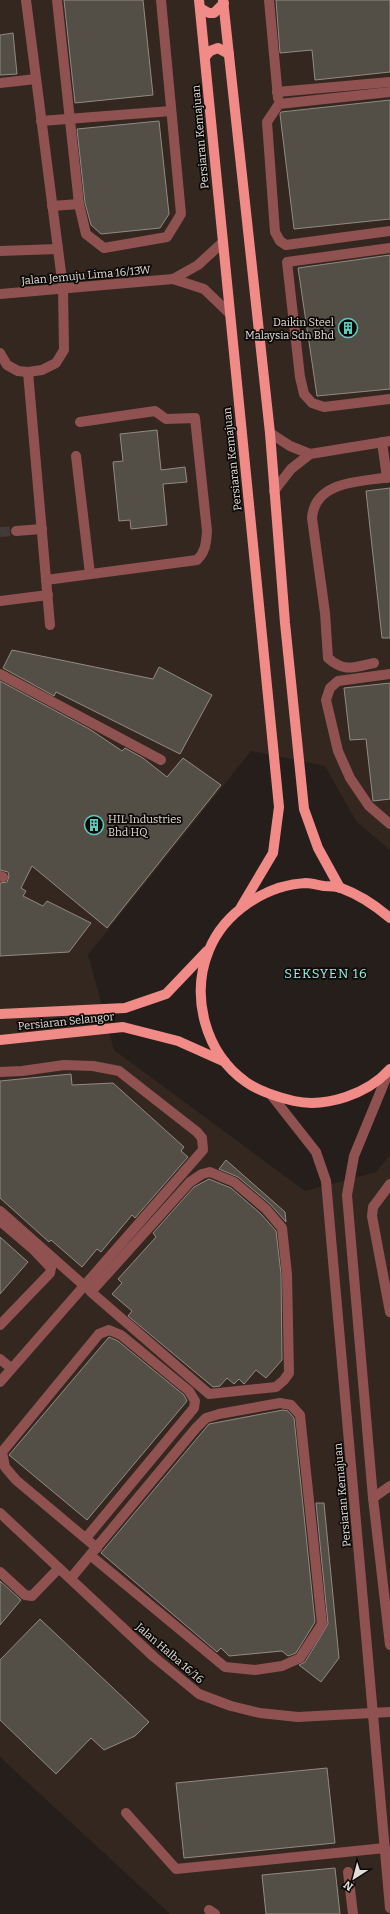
<svg xmlns="http://www.w3.org/2000/svg" width="390" height="1914" viewBox="0 0 390 1914" font-family="Bitter,serif">
<style>
.built{fill:#342720}
.building{fill:#534e46;stroke:#918b83}
.lines{fill:none;stroke-linecap:round;stroke-linejoin:round}
.minor-tunnel{stroke:#423b37;stroke-width:10;stroke-dasharray:10 5;stroke-linecap:butt}
.minor{stroke:#8f5250;stroke-width:10}
.major{stroke:#f18b88;stroke-width:10}
.labels{text-anchor:middle;stroke-width:3.5;stroke-linejoin:round;paint-order:stroke}
.street-label{font-size:11px;fill:#e2ddda;stroke:#0c0907}
.poi-label{font-size:11px;fill:#e2ddda;stroke:#0c0907;text-anchor:end}
.quarter-label{font-size:13px;letter-spacing:1px;fill:#8df5e6;stroke:#0c0907}
</style>
<rect width="100%" height="100%" fill="#261e1a"/>
<!-- built -->
<path class="built" d="M0 0H390V850L356 821 325 766 251 751 88 955 114 1050 305 1191 376 1172 390 1155V1914H170L0 1757Z"/>
<!-- building -->
<g class="building">
<path d="M64 0H143L153 95 75 103Z"/>
<path d="M276 0H390V72L315 80 312 50 280 53Z"/>
<path d="M13 33 17 74 0 75V35Z"/>
<path d="M390 100V219L294 229 280 114 281 112Z"/>
<path d="M159 121 169 214 160 228 101 234 91 225 85 203 77 129Z"/>
<path d="M390 255V389L317 396 298 268Z"/>
<path d="M157 430 161 470 185 467 187 482 163 484 167 525 131 529 130 520 119 521 113 462 123 461 120 434Z"/>
<path d="M390 488V638H382L366 491Z"/>
<path d="M12 650 153 679 159 667 212 695 180 754 56 692 54 696 3 668Z"/>
<path d="M0 681 91 730 122 751 125 748 143 758 167 777 183 758 221 785 107 928 32 866 21 888 26 891 23 896 43 906 47 901 91 923 69 952 0 956V883L7 882 9 876 8 872 0 870Z"/>
<path d="M390 683V799L373 801 366 739 350 740 344 688Z"/>
<path d="M71 1074 72 1085 113 1083 184 1147 181 1151 188 1157 135 1218 132 1215 101 1252 97 1249 82 1267 51 1240 49 1242 0 1198V1081Z"/>
<path d="M226 1160 285 1212 286 1222 270 1204 238 1177 219 1169Z"/>
<path d="M209 1179 231 1188 261 1214 276 1231 281 1274 282 1360 266 1378 256 1370 244 1384 239 1379 234 1384 227 1378 220 1386 213 1387 128 1316 132 1311 112 1294 122 1283 118 1279 156 1237 153 1233 194 1187Z"/>
<path d="M0 1237 28 1262 0 1294Z"/>
<path d="M109 1337 118 1341 184 1395 187 1401 87 1520 9 1455Z"/>
<path d="M283 1410 288 1411 294 1418 315 1622 296 1653 288 1656 282 1651 229 1656 221 1648 217 1652 101 1553 209 1424Z"/>
<path d="M316 1503H324L339 1658 321 1682 299 1665 305 1662 328 1624Z"/>
<path d="M0 1581 21 1600 0 1625Z"/>
<path d="M40 1619 149 1722 135 1736 104 1750 91 1738 56 1774 0 1720V1660Z"/>
<path d="M327 1768 335 1843 184 1858 176 1783Z"/>
<path d="M335 1868 340 1914H266L262 1875Z"/>
</g>
<g class="lines">
<!-- minor-tunnel -->
<path class="minor-tunnel" d="M0 532 16 531"/>
<!-- minor -->
<g class="minor">
<path d="M57 0 79 204 86 234 104 248 167 237 181 214 161 0"/>
<path d="M269 0 278 98"/>
<path d="M0 83 36 79"/>
<path d="M277 92 390 82"/>
<path d="M390 92 279 104 267 122 275 232 280 241 286 245 390 231"/>
<path d="M41 121 171 111"/>
<path d="M52 206 79 204"/>
<path d="M390 248 287 262 300 377 304 394 312 403 324 407 390 399"/>
<path d="M0 251 58 249"/>
<path d="M173 279 198 265 222 243"/>
<path d="M0 294 173 279 204 289 229 313"/>
<path d="M0 353 7 365 18 371 28 372 42 370 56 363 64 350 63 288 26 0"/>
<path d="M28 372 50 625"/>
<path d="M270 433 290 446 310 454"/>
<path d="M382 442 387 478"/>
<path d="M76 456 90 574"/>
<path d="M274 491 291 469 310 454 390 441"/>
<path d="M16 531 42 529"/>
<path d="M46 580 197 560C206 551 206 543 207 531L195 418 166 419 155 411 80 422"/>
<path d="M0 601 48 595"/>
<path d="M374 663C354 667 345 673 328 658L325 613 312 518C315 480 361 482 390 477"/>
<path d="M0 674 161 760"/>
<path d="M390 674 338 681 330 688 326 700 338 751 350 778 369 806 390 824"/>
<path d="M0 876 3 877"/>
<path d="M389 1071 354 1156 347 1195 373 1498 390 1645"/>
<path d="M0 1072 22 1071 64 1065 93 1066 119 1071 197 1132 202 1138 203 1150 0 1382"/>
<path d="M272 1096 316 1152 326 1181 390 1908"/>
<path d="M210 1172 234 1182 266 1209 282 1228 287 1274 289 1373 284 1380 276 1387 209 1394 91 1292 190 1182 202 1174Z"/>
<path d="M390 1184 373 1207 372 1216 390 1312"/>
<path d="M0 1211 88 1289"/>
<path d="M0 1221 34 1250 51 1268 50 1273 0 1325"/>
<path d="M0 1359 11 1368"/>
<path d="M373 1498 390 1486"/>
<path d="M0 1513 154 1657 199 1694 231 1706 260 1713 298 1717 390 1712"/>
<path d="M86 1538 194 1408 195 1401 189 1391 121 1335 109 1330 99 1334 2 1452 5 1467 16 1480 97 1548"/>
<path d="M0 1572 25 1595 32 1596 59 1568"/>
<path d="M71 1578 196 1428 206 1418 219 1414 280 1403 291 1405 300 1415 322 1624 300 1658 282 1666 255 1670 225 1667 90 1555"/>
<path d="M126 1813 176 1869 385 1848"/>
<path d="M348 1872 353 1914"/>
<path d="M209 1910 215 1914"/>
</g>
<!-- major -->
<g class="major">
<path d="M199 0 279 807 273 853 241 907"/>
<path d="M223 0 270 433 285 623 304 809 318 848 340 888"/>
<path d="M200 8 209 13H214L224 3"/>
<path d="M205 57 210 51 218 48 229 54"/>
<path d="M390 918C375 905 360 895 341 888 336 886 329 886 324 886 318 885 311 883 306 883 265 885 224 913 209 950 190 996 205 1053 246 1082 260 1092 277 1097 294 1101 326 1108 368 1094 390 1069"/>
<path d="M0 1014 125 1008 166 994 207 951"/>
<path d="M0 1040 123 1027 178 1041 225 1062"/>
</g>
</g>
<!-- icons -->
<defs>
<symbol id="building-ring" viewBox="-11 -11 22 22"><circle r="9.5" fill="#0c0907" stroke="#58cebf" stroke-width="1.5"/><path d="M-4-6H4V6H1V3H-1V6H-4ZM-2.5-4.3h1.7v1.8h-1.7ZM.8-4.3h1.7v1.8H.8ZM-2.5-1h1.7V.8h-1.7ZM.8-1h1.7V.8H.8Z" fill="#58cebf"/></symbol>
</defs>
<g fill-rule="evenodd">
<use href="#building-ring" x="337" y="317" width="22" height="22"/>
<use href="#building-ring" x="83" y="814" width="22" height="22"/>
</g>
<g class="labels">
<!-- street labels -->
<g class="street-label">
<text transform="translate(200 137) rotate(-95)" y="4">Persiaran Kemajuan</text>
<text transform="translate(86 275) rotate(-5)" y="4">Jalan Jemuju Lima 16/13W</text>
<text transform="translate(232 459) rotate(-96)" y="4">Persiaran Kemajuan</text>
<text transform="translate(66 1021) rotate(-6)" y="4">Persiaran Selangor</text>
<text transform="translate(342 1495) rotate(-95)" y="4">Persiaran Kemajuan</text>
<text transform="translate(170 1653) rotate(41)" y="4">Jalan Halba 16/16</text>
</g>
<!-- poi labels -->
<g class="poi-label">
<text x="334" y="326">Daikin Steel<tspan x="334" dy="13">Malaysia Sdn Bhd</tspan></text>
<text x="108" y="823" text-anchor="start">HIL Industries<tspan x="108" dy="13">Bhd HQ</tspan></text>
</g>
<!-- quarter labels -->
<g class="quarter-label">
<text x="326" y="978">SEKSYEN 16</text>
</g>
</g>
<!-- north arrow -->
<g transform="translate(354 1878) rotate(216)" stroke="#0c0907" stroke-width="3" paint-order="stroke">
<path d="M0-3L7 15L0 10L-7 15Z" fill="#e2ddda"/>
<text y="-6" font-size="11" font-weight="bold" text-anchor="middle" fill="#e2ddda">N</text>
</g>
</svg>
